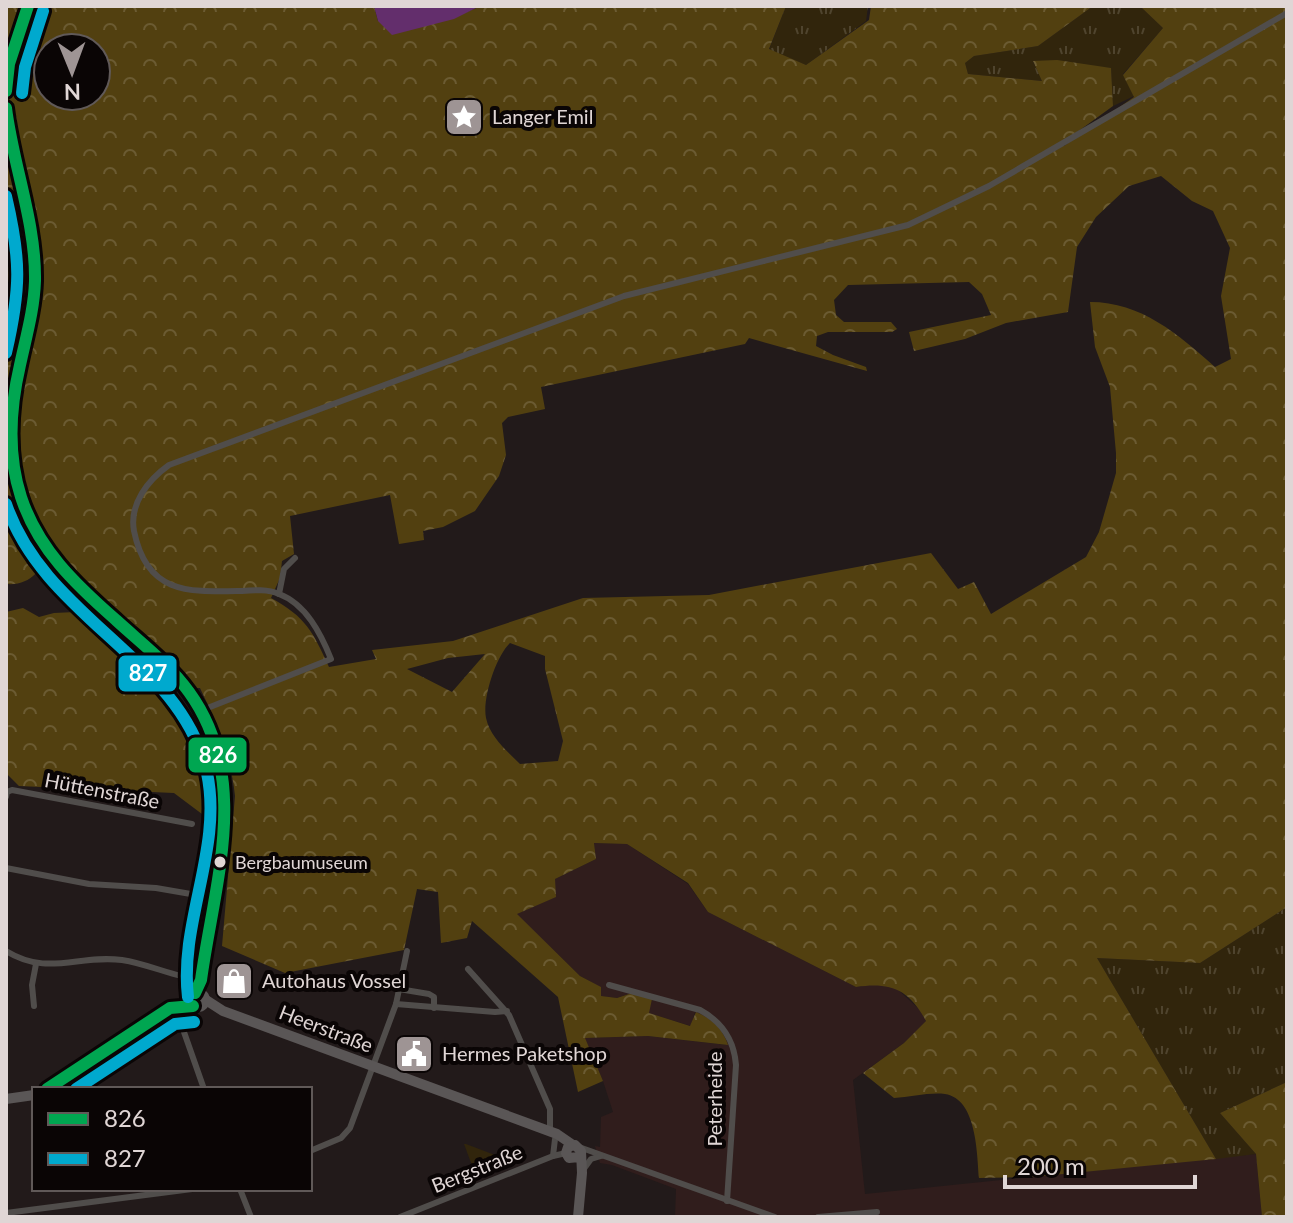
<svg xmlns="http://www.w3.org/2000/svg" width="1293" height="1223" viewBox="0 0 1293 1223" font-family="Lato,sans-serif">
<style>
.built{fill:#301d1c}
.grass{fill:url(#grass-tufts)}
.forest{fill:url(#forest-crowns);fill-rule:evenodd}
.park{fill:#31250c}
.water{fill:#632e6c}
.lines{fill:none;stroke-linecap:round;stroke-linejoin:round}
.minor{stroke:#504d4b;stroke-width:6}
.tertiary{stroke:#504d4b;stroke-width:8}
.primary{stroke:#5a5656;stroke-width:10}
.bus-1-casing{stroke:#0a0505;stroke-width:18}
.bus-2-casing{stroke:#0a0505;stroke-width:18}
.bus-1{stroke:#00a651;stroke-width:12}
.bus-2{stroke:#00a9ce;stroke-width:12}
.bus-dot{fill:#e0d6d5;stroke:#0a0505;stroke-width:3}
.labels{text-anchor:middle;stroke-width:8;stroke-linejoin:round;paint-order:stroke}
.bus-label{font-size:18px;fill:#e0d6d5;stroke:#0a0505;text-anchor:start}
.poi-label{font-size:20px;fill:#e0d6d5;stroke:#0a0505;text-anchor:start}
.street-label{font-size:20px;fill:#e0d6d5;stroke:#0a0505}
.line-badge{stroke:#0a0505;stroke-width:3}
.badge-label{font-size:22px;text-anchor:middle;font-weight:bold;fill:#fff}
</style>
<defs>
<pattern id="grass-tufts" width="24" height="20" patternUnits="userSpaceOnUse" patternTransform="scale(2)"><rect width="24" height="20" fill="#31250c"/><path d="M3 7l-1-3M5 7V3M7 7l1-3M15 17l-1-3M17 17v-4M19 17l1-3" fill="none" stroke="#4f442e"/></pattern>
<pattern id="forest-crowns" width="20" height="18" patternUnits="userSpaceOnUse" patternTransform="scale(2)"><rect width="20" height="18" fill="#524010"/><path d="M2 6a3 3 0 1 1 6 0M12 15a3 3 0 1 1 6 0" fill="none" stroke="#6b5b32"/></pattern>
</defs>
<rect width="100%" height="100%" fill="#221a1a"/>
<!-- built -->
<path class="built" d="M594 843 627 844 688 884 708 912 856 987 880 983 896 988 920 1010 926 1021 904 1043 853 1080 865 1194 1256 1154 1262 1217H675L676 1189 612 1165 600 1163 595 1146 600 1147 601 1117 613 1112 603 1081 584 1038 648 1036 727 1045 695 1012 691 1026 648 1013 652 999 632 993 617 998 600 996V987L580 976 516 914 555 897V879L596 859Z"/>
<!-- grass -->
<g class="grass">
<path d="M786 6H868L866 21 806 65 769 50Z"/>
<path d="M1093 6 1142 8 1163 28 1123 74 1134 96 1113 106 1111 68 1033 62 1043 81 968 74 965 63 974 56 1038 46Z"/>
<path d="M1287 907V1082L1220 1113 1256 1154 1216 1159 1097 958 1200 963Z"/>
</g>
<!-- forest -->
<g class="forest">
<path d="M6 6H374L378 21C421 22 440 26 480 6H786L769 49 806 65 869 20 871 6H1093L1038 46 974 56 965 63 968 74 1042 81 1033 61 1057 60 1111 68 1113 106 1062 143 1064 146 1134 97 1123 75 1163 28 1142 8 1131 6H1287V907L1200 963 1097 958 1216 1159 1032 1177 979 1178C977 1154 977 1099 945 1094 930 1092 910 1097 894 1098L863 1073 904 1043 926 1021C909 989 890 982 856 987L708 912 688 883 627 844 594 843 596 859 555 879 556 897 517 914 580 976 601 987V996L617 998 632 993 652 999 649 1013 690 1026 696 1012C711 1018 723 1029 728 1045L648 1036 585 1038 603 1081 578 1092 558 997 472 921 467 938 441 943 438 892 417 889 404 950 285 973 222 946 235 796C231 757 217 723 200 688H192C149 639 96 601 54 551 39 569 32 586 6 584ZM48 48H96V96H48ZM1161 176 1192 201 1213 211 1230 248 1221 296 1231 359 1215 367C1178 334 1141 302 1090 302L1095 347 1110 387 1116 453V473L1099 532 1086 557 991 614 974 582 958 589 931 553 709 595 583 598 453 641 372 650 376 659 329 667C313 632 306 617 271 598L280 578 282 561 294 554 290 516 390 495 399 544 424 540 423 531 443 527 475 511 499 476 506 455 502 423 508 417 545 409 541 387 745 344 749 338 867 371 866 367 833 355 816 346 817 336 828 332H892L897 329 891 322H844L836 315 834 300 848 285 969 282 982 294 991 315 909 332 914 351 965 339 1006 323 1068 312 1077 247 1096 217 1129 186ZM510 643 545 656V669L563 741 558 761 520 764C507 751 490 737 486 718 482 699 496 656 510 643ZM485 654 452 692 407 669 448 658Z"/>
<path d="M83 605 170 686C175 697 182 703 189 712 212 744 216 785 214 823L174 793 19 786 6 773V612L23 608 39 617 54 613 76 612Z"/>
<path d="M1287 1082V1217H1262L1256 1154 1220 1113Z"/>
</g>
<!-- park -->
<path class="park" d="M464 1144H466L516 1163 477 1179Z"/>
<!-- water -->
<path class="water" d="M374 6H480L454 19 392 35 378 21Z"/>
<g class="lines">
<!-- minor -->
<g class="minor">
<path d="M279 594 284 569 295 558"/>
<path d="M200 711 331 659C321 634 306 604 279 594 268 589 254 590 242 591 189 592 147 595 134 531 129 504 148 480 169 465L624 296 908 225 989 186 1287 13"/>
<path d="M6 797 7 792 12 790 192 824"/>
<path d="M6 868 89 884 156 888 214 898"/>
<path d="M6 951C48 977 78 954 122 960 149 964 174 977 201 980"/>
<path d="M468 969 509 1015 550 1109V1132"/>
<path d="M609 985 700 1010C722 1022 734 1039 736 1065L727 1201"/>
<path d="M399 989 429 994 434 997V1008"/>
<path d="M396 1004 495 1012 507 1011"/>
<path d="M34 1006 32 985 36 964"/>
<path d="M178 1015 204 1089"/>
<path d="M579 1147 775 1217"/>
<path d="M310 1151 341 1138 350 1128 396 1004 407 951"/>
<path d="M553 1156 555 1139"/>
<path d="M583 1170 591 1159 601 1156"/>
<path d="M240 1189 251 1217"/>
<path d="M6 1213 192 1189"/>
<path d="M400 1217 553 1156 566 1153"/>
<path d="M818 1217 877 1212"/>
</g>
<!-- tertiary -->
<g class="tertiary">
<path d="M6 91 9 64 28 6"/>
<path d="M6 108C11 163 31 215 35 270 37 308 22 346 16 383 9 425 9 468 25 508 43 558 82 590 120 624 143 645 170 666 189 692 204 713 218 744 223 770 232 831 208 917 201 980L195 993"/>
</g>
<!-- primary -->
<g class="primary">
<circle cx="198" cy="1000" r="7"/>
<path d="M206 1000 223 1011 557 1134 573 1145"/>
<path d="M47 1089 163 1012 191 999"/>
<path d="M6 1099 34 1095"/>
<path d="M578 1217 582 1173 581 1151 575 1145 568 1147 566 1153 569 1158 579 1157"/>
</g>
<defs>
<g id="bus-1">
<path d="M6 91 9 64 28 6"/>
<path d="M6 108C13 165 36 223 35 281 34 310 26 337 20 365 10 408 7 454 21 497 38 549 75 584 116 620 141 643 169 664 189 692 252 779 214 884 201 980L195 993"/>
<path d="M47 1089 170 1008 193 1006"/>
</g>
<g id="bus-2">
<path d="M22 93 25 67 43 11"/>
<path d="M6 196C21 260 21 288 6 353"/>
<path d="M6 504C45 619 182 659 207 773 223 848 179 922 188 997"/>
<path d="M76 1089 175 1024 194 1022"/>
</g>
</defs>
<!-- bus-1 casing -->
<use href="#bus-1" class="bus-1-casing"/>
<!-- bus-2 casing -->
<use href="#bus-2" class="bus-2-casing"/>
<!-- bus-1 -->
<use href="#bus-1" class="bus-1"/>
<!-- bus-2 -->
<use href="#bus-2" class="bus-2"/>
</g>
<!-- icons -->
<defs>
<symbol id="sight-square" viewBox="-11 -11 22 22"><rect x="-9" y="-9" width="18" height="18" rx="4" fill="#9e9494" stroke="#0a0505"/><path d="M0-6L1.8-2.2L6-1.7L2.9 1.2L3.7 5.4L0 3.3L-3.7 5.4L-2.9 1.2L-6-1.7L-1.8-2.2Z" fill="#fff"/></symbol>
<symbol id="shop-square" viewBox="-11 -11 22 22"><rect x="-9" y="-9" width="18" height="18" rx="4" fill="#9e9494" stroke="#0a0505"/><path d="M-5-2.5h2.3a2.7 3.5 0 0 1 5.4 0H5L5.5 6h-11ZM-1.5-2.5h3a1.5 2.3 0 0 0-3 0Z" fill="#fff"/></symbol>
<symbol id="civic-square" viewBox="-11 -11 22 22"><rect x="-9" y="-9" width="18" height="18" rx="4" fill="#9e9494" stroke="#0a0505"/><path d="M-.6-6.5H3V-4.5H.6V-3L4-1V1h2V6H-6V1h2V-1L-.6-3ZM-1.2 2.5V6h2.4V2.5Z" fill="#fff"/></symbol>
</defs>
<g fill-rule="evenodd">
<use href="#sight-square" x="442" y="95" width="44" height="44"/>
<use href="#shop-square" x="212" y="959" width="44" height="44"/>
<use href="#civic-square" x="392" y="1032" width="44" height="44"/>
</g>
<!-- markers -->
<circle class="bus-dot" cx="220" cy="862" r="7"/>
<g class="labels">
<!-- bus labels -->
<g class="bus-label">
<text x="235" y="869">Bergbaumuseum</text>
</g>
<!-- poi labels -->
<g class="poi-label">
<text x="492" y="124">Langer Emil</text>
<text x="262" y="988">Autohaus Vossel</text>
<text x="442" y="1061">Hermes Paketshop</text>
</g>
<!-- street labels -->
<g class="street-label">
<text transform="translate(102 791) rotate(11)" y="7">Hüttenstraße</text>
<text transform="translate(326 1029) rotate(21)" y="7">Heerstraße</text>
<text transform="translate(715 1099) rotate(-90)" y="7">Peterheide</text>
<text transform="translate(477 1169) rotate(-22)" y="7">Bergstraße</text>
</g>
</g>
<g class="line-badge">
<rect x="117" y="654" width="61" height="39" rx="8" fill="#00a9ce"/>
<rect x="187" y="736" width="61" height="38" rx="8" fill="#00a651"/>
</g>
<g class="badge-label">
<text x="148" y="681">827</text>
<text x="218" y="763">826</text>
</g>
<!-- border -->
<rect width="1293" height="1223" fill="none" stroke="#e0d6d5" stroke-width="16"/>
<!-- legend -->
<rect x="32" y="1087" width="280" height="104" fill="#0a0505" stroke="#605958" stroke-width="2"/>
<rect x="48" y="1113" width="40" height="12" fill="#00a651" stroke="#605958" stroke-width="2"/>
<text x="104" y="1127" font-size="24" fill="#e0d6d5">826</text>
<rect x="48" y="1153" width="40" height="12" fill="#00a9ce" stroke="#605958" stroke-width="2"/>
<text x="104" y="1167" font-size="24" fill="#e0d6d5">827</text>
<!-- north arrow -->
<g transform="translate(72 72) rotate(179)"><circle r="38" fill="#0a0505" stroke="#605958" stroke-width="2"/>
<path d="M0-6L14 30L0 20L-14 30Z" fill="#9e9494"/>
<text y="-12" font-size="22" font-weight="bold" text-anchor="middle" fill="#e0d6d5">N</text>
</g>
<!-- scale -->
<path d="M1005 1175v12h190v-12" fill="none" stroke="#e0d6d5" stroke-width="4"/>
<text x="1017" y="1175" font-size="24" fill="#e0d6d5" stroke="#0a0505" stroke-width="6" paint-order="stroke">200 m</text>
</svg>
